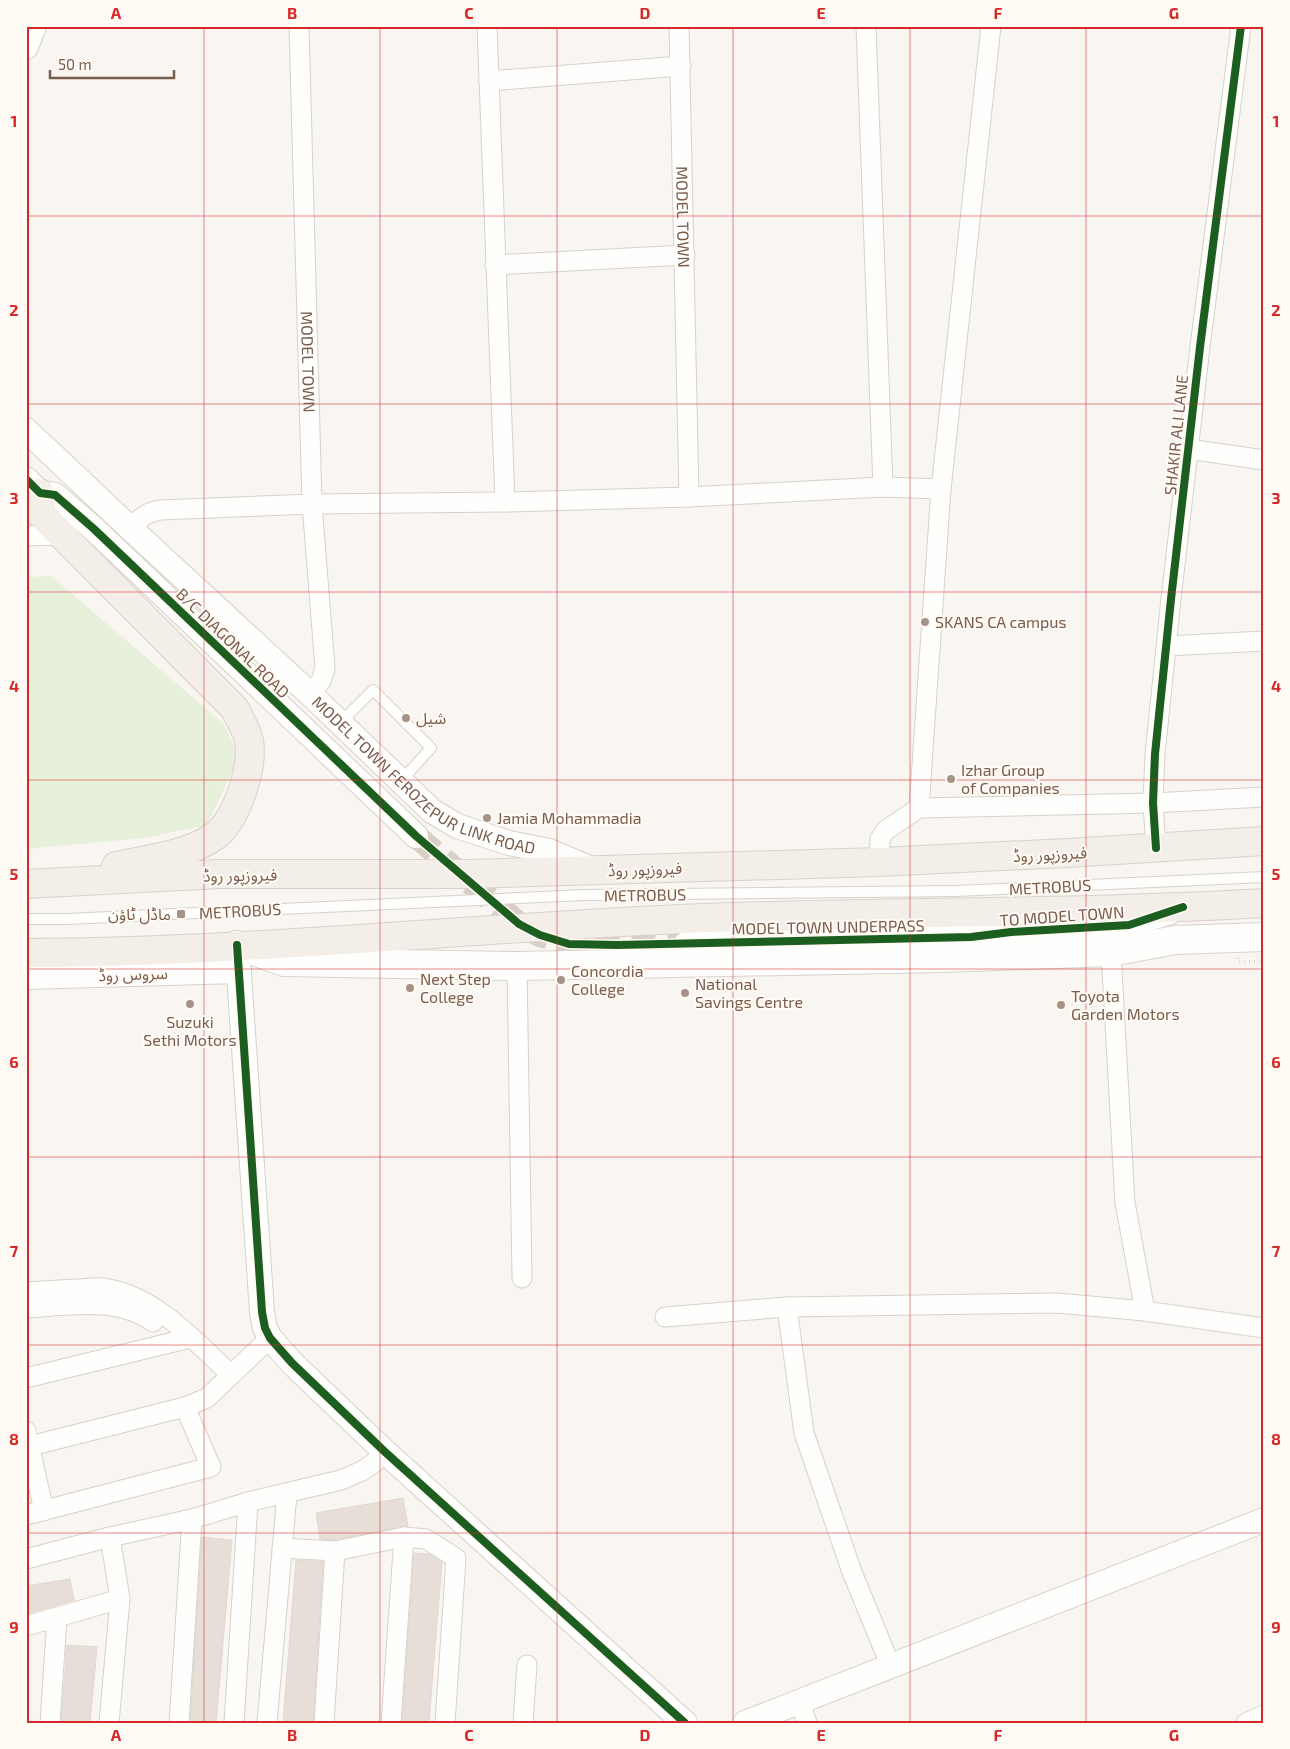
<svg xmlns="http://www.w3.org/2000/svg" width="1290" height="1749" viewBox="0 0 1290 1749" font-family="'Exo 2','Noto Sans Arabic',sans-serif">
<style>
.green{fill:#e7f0db}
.building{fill:#e6ded7;stroke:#e2d8d2}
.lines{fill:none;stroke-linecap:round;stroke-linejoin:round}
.tertiary-tunnel{stroke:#d9cfc7;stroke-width:24;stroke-dasharray:24 12;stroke-linecap:butt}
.service-casing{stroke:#d7d1cb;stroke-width:12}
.minor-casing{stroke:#d7d1cb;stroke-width:21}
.tertiary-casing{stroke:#d7d1cb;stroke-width:26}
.secondary-casing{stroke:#d9d2cb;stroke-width:30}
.primary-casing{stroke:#dad1cc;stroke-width:30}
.path{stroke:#dcd5d0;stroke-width:3;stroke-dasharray:1 4;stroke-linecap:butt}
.service{stroke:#fefefd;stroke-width:10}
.minor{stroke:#fefefd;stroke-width:19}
.tertiary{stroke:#fefefd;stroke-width:24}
.secondary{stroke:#fefefd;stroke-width:28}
.primary{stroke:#f3eee8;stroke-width:28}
.service-bridge-casing{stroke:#d7d1cb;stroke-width:12;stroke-linecap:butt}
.service-bridge{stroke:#fefefd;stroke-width:10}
.cycleway-casing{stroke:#fffaf3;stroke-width:11}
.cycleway{stroke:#1b5e20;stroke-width:8}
.grid{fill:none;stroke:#d62828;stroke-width:1;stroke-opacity:0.55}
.poi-dot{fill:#a69286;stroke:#fffaf3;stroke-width:2}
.labels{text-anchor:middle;stroke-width:4;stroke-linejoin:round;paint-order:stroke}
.street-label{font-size:16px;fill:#7a5c4d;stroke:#fffaf3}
.poi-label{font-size:16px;fill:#7a5c4d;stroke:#fffaf3;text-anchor:start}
.neatline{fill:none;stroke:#d62828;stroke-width:2}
.grid-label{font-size:16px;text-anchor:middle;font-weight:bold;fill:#d62828}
</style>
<rect width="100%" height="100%" fill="#f9f5f0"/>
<!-- green -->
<path class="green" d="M51 576 224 724 239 757 207 825 144 838 26 849V577Z"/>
<!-- building -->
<g class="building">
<path d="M403 1498 408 1526 334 1540 320 1539 316 1513Z"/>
<path d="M202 1537 232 1540 216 1723H190Z"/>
<path d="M414 1553 429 1554 442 1562 429 1723H402Z"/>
<path d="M296 1560 323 1562 313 1723H283Z"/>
<path d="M70 1579 74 1600 26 1614V1586Z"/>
<path d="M67 1645 97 1647 90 1723H61Z"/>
</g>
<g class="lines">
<!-- tertiary-tunnel -->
<path class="tertiary-tunnel" d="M416 836 519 924 540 935 569 944H686"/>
<defs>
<path id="service" d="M340 723 373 690 431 748 401 781"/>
<g id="minor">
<path id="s1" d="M299 26 312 504 325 668 321 681 310 694"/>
<path d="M487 26 505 502"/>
<path id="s2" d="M679 26 689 497"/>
<path d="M866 26 883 487"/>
<path d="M489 81 681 66"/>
<path d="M495 265 685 255"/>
<path d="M1188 449 1264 460"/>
<path d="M130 528C140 519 146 512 160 510L312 504 505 502 689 497 883 487 941 489"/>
<path d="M26 536 62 535"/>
<path d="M1167 646 1264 641"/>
<path d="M919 808 941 489 991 26"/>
<path d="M1156 848 1153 803 1155 754 1171 599 1200 347 1241 26"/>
<path d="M879 862 880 839 886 830 919 808 1153 803 1264 797"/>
<path d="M1111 952 1125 1203 1145 1311"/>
<path d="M517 966 522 1278"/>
<path d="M26 1292C43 1291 59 1290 76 1289 85 1289 94 1287 103 1288 155 1295 195 1341 231 1375L270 1338"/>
<path d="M787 1307 804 1433 852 1572 891 1667"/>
<path d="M26 1308C66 1306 118 1296 153 1322"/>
<path d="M665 1317 787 1307 1057 1303 1145 1311 1264 1328"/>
<path d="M26 1378 186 1339 188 1335"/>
<path d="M26 1431 44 1511"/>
<path d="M26 1447 185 1407 207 1398 231 1375"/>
<path d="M26 1515 211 1467 185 1407"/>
<path d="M282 1548 335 1551 404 1537 426 1539 456 1558 445 1723"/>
<path d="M26 1559 110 1537 192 1519 248 1502 341 1480 362 1471 374 1463 384 1451"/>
<path d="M26 1626 120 1599"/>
<path d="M800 1702 807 1723"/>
<path d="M50 1723 57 1618"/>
<path d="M109 1723 120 1599 110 1537"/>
<path d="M179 1723 192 1519"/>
<path d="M234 1723 248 1502"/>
<path d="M267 1723 287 1494"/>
<path d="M324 1723 335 1551"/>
<path d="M391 1723 404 1537"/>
<path d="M523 1723 527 1665"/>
<path d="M1246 1723 1264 1715"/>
</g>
<g id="tertiary">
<path d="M26 47 34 26"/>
<path id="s3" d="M26 430 130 528 310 694 432 811 457 826 509 843 549 851 594 870"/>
<path d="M26 479 40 493 55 495 94 529 416 836"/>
<path d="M686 944 971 937 1011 932 1129 925 1170 912"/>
<path d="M237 945 262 1312 265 1328 270 1338 292 1363 384 1451 685 1723"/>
<path d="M26 977 239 971"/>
<path d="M745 1723 1264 1520"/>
</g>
<path id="secondary" d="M237 945 284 962 517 966 943 958 1111 952 1175 940 1264 937"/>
<g id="primary">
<path d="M40 493 41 514 235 709C239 718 245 727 248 737 256 762 237 820 215 836 188 855 148 859 116 866"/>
<path d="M26 884 219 874H469L879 862 1067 853 1264 841"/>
<path d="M26 953C252 952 478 927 704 918 890 911 1077 914 1264 903"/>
</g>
</defs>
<!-- service casing -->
<use href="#service" class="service-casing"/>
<!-- minor casing -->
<use href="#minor" class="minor-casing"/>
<!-- tertiary casing -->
<use href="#tertiary" class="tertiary-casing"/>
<!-- secondary casing -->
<use href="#secondary" class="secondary-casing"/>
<!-- primary casing -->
<use href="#primary" class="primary-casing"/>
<!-- path -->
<path class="path" d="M1238 958V962L1264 961"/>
<!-- service -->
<use href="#service" class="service"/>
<!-- minor -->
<use href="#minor" class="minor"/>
<!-- tertiary -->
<use href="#tertiary" class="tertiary"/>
<!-- secondary -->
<use href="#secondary" class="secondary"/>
<!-- primary -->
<use href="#primary" class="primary"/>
<defs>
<path id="service-bridge" d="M26 919H67L585 895 956 891 1264 877"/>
</defs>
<!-- service-bridge casing -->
<use href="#service-bridge" class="service-bridge-casing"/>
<!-- service-bridge -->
<use href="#service-bridge" class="service-bridge"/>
<defs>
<g id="cycleway">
<path d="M26 479 40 493 55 495 94 529 416 836 519 924 540 935 569 944 617 945 971 937 1011 932 1129 925 1183 907"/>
<path d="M1156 848 1153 803 1155 754 1171 599 1200 347 1241 26"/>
<path d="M237 945 262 1312 265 1328 270 1338 292 1363 384 1451 685 1723"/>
</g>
</defs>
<!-- cycleway casing -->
<use href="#cycleway" class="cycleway-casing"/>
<!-- cycleway -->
<use href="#cycleway" class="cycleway"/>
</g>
<!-- grid -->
<path class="grid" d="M204 26V1723M380 26V1723M557 26V1723M733 26V1723M910 26V1723M1086 26V1723M26 216H1264M26 404H1264M26 592H1264M26 780H1264M26 969H1264M26 1157H1264M26 1345H1264M26 1533H1264"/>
<!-- markers -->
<g class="poi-dot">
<circle cx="925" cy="622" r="5"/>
<circle cx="406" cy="718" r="5"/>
<circle cx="951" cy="779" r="5"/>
<circle cx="487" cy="818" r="5"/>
<rect x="176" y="909" width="10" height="10" rx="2.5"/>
<circle cx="561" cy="980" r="5"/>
<circle cx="410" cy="988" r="5"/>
<circle cx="685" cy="993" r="5"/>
<circle cx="190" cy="1004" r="5"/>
<circle cx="1061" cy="1005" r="5"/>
</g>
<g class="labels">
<!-- street labels -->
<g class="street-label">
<text dy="6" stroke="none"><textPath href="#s2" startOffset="191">MODEL TOWN</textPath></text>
<text dy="6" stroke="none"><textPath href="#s1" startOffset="336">MODEL TOWN</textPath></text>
<text transform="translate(1176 435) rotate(-84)" y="6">SHAKIR ALI LANE</text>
<text transform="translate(233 643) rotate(44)" y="6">B/C DIAGONAL ROAD</text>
<text dy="6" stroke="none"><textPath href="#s3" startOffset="531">MODEL TOWN FEROZEPUR LINK ROAD</textPath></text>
<text transform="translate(1050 854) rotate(-3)" y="6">فیروزپور روڈ</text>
<text transform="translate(645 869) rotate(-2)" y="6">فیروزپور روڈ</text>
<text transform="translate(240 875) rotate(-1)" y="6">فیروزپور روڈ</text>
<text transform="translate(1050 887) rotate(-3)" y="6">METROBUS</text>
<text transform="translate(645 895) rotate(-1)" y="6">METROBUS</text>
<text transform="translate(240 911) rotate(-3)" y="6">METROBUS</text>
<text transform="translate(1062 916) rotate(-4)" y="6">TO MODEL TOWN</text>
<text transform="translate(828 927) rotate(-1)" y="6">MODEL TOWN UNDERPASS</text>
<text transform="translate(133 974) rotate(-2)" y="6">سروس روڈ</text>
</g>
<!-- poi labels -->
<g class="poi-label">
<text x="935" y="628">SKANS CA campus</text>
<text x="416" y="724">شیل</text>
<text x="961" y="776">Izhar Group<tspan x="961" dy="18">of Companies</tspan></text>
<text x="497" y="824">Jamia Mohammadia</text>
<text x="171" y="920" text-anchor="end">ماڈل ٹاؤن</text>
<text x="571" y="977">Concordia<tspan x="571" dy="18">College</tspan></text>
<text x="420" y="985">Next Step<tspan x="420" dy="18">College</tspan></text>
<text x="695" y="990">National<tspan x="695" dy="18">Savings Centre</tspan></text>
<text x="1071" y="1002">Toyota<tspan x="1071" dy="18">Garden Motors</tspan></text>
<text x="190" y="1028" text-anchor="middle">Suzuki<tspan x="190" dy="18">Sethi Motors</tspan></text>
</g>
</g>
<!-- border -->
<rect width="1290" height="1749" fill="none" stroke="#fffaf3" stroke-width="55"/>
<!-- scale -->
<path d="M50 70v8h124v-8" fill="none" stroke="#7a5c4d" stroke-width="2.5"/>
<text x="58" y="70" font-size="15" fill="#7a5c4d" stroke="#fffaf3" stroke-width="4" paint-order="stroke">50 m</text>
<rect x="28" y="28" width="1234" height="1694" class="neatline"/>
<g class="grid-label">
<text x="116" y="19">A</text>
<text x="292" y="19">B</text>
<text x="469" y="19">C</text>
<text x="645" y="19">D</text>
<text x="821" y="19">E</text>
<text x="998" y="19">F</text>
<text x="1174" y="19">G</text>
<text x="14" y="127">1</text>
<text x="1276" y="127">1</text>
<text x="14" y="316">2</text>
<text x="1276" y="316">2</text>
<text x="14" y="504">3</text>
<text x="1276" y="504">3</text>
<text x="14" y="692">4</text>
<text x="1276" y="692">4</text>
<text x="14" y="880">5</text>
<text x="1276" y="880">5</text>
<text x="14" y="1068">6</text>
<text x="1276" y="1068">6</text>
<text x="14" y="1257">7</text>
<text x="1276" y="1257">7</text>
<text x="14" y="1445">8</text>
<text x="1276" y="1445">8</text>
<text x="14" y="1633">9</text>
<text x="1276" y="1633">9</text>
<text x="116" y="1741">A</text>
<text x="292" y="1741">B</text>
<text x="469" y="1741">C</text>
<text x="645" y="1741">D</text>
<text x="821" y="1741">E</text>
<text x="998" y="1741">F</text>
<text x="1174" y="1741">G</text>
</g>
</svg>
